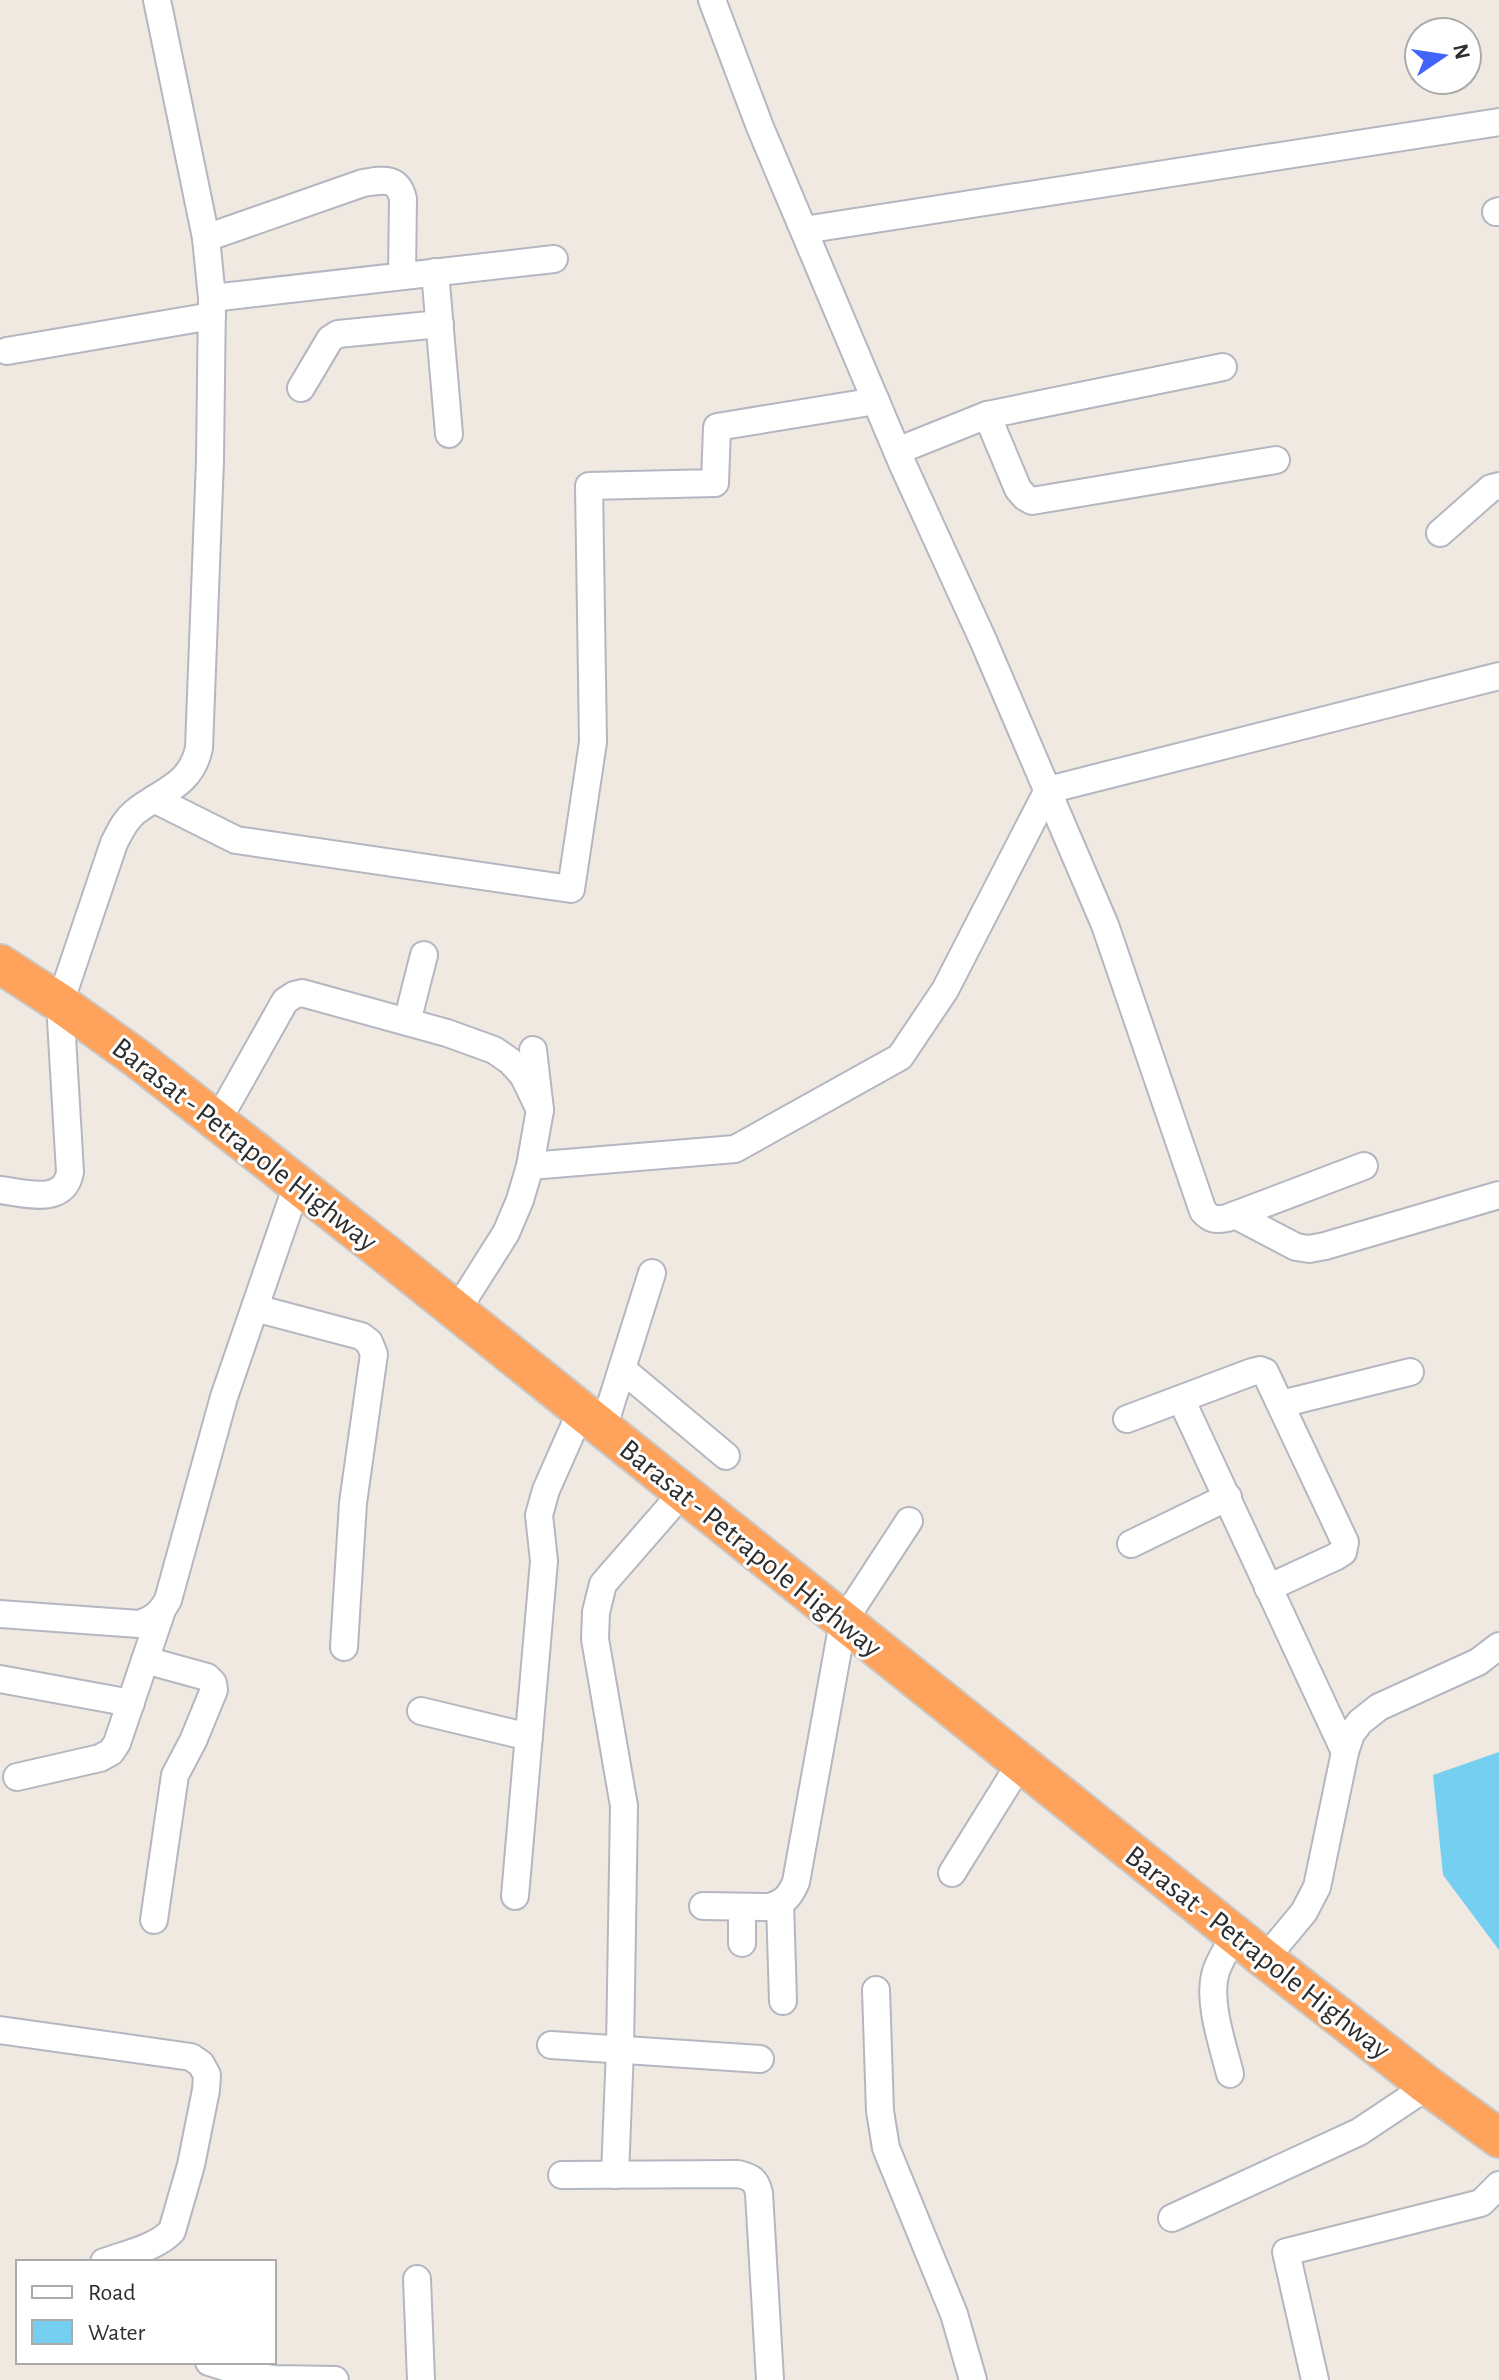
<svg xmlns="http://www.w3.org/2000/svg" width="1499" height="2380" viewBox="0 0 1499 2380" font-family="'Alegreya Sans',sans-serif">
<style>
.water{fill:#75cff0}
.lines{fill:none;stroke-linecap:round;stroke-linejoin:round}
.minor-casing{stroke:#b4b7c1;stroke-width:30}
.highway-casing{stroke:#c9c9c9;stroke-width:42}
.minor{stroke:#fff;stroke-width:26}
.highway{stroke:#ffa35c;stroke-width:38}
.labels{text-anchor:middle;stroke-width:6;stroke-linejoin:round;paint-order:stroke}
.street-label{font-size:30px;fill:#2e2e2e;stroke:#fff}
</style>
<rect width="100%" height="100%" fill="#efe9e1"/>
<!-- water -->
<path class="water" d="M1499 1752V1950L1443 1875 1433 1775Z"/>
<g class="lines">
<defs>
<g id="minor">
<path d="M712 0 760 127 902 463 983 640 1105 925 1203 1211C1211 1220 1216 1220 1227 1218L1364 1166"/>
<path d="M1496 212 1499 211"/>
<path d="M804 230 1499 122"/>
<path d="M206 238 363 183C382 180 398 176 403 199L402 276"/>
<path d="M435 272 449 434"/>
<path d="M212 298 554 259"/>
<path d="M7 351 212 316"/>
<path d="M301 388 330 339 338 334 440 324"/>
<path d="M987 415 1223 367"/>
<path d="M897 451 987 415 1018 489 1025 497 1032 501 1276 460"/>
<path d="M1440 533 1491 488 1499 486"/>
<path d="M154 799 236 840 571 889 593 742 589 486 715 483 717 427 876 401"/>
<path d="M407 1022 424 955"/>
<path d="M217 1122 285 1001 294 995 302 993 447 1033 494 1050 510 1061 523 1075 540 1110"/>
<path d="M530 1166 735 1149 900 1057 945 990 1048 790 1499 676"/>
<path d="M0 1190C25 1193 64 1206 70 1172L60 1003 114 843C120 832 124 821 135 812 161 791 191 786 199 748L210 460 212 298 206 238 157 0"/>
<path d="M1235 1215 1296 1247 1309 1249 1325 1246 1499 1195"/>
<path d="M255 1308 361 1336 369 1342 374 1354 353 1503 344 1647"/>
<path d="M456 1312 506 1233 520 1200 530 1166 540 1110 533 1050"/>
<path d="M622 1369 726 1456"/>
<path d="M1181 1399 1345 1752"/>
<path d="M1281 1404 1410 1372"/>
<path d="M1127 1419 1252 1372 1260 1370 1265 1372 1345 1542 1343 1552 1335 1557 1268 1588"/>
<path d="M603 1429 652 1273"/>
<path d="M1131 1544 1228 1497"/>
<path d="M0 1614 139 1624C154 1619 161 1613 168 1600L224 1397 297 1185"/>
<path d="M145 1660 207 1677 213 1683 214 1690 193 1741 175 1775 154 1920"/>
<path d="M0 1679 131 1703"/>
<path d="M421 1711 529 1737"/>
<path d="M17 1777 100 1758 111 1752 117 1743 161 1613"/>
<path d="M952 1873 1021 1762"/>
<path d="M515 1896 544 1561 539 1515 546 1490 581 1411"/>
<path d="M780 1903 783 2001"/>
<path d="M703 1906 770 1907C785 1902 790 1896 796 1882L843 1622 909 1521"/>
<path d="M742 1908V1943"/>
<path d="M1265 1959 1304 1912 1317 1887 1345 1752 1351 1734 1360 1722 1379 1707 1478 1662 1499 1646"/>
<path d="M876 1990 880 2111 886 2148 954 2314 973 2380"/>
<path d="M0 2030 191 2057 201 2064 207 2075 206 2090 191 2165 172 2231C156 2248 126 2254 104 2262"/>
<path d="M551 2045 760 2059"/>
<path d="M1230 2074C1223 2045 1208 2004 1215 1975 1218 1961 1229 1947 1235 1935"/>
<path d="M562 2175 738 2174C751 2177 756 2180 759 2193L770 2380"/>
<path d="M615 2175 620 2049 624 1806 595 1639 596 1612 603 1584 683 1492"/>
<path d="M1172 2218 1359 2132 1428 2086"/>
<path d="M417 2279 421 2380"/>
<path d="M209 2362 254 2376 274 2379 335 2380"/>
<path d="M1315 2380 1286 2252 1481 2203 1499 2185"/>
</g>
<path id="highway" d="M0 964 60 1003 138 1059 387 1255 1265 1959 1428 2086 1499 2138"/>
</defs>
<!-- minor casing -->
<use href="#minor" class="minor-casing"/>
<!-- highway casing -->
<use href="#highway" class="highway-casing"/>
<!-- minor -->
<use href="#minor" class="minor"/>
<!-- highway -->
<use href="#highway" class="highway"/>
</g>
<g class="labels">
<!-- street labels -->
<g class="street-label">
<text transform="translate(245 1144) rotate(38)" y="10">Barasat - Petrapole Highway</text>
<text transform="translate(751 1548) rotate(39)" y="10">Barasat - Petrapole Highway</text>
<text transform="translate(1258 1952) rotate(38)" y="10">Barasat - Petrapole Highway</text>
</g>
</g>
<!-- legend -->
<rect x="16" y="2260" width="260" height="104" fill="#ffffff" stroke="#ababab" stroke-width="2"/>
<rect x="32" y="2286" width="40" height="12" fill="#ffffff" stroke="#ababab" stroke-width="2"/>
<text x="88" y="2300" font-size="24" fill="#2e2e2e">Road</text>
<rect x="32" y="2320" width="40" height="24" fill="#75cff0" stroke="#ababab" stroke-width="2"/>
<text x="88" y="2340" font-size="24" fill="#2e2e2e">Water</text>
<!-- north arrow -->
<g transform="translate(1443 56) rotate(77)"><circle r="38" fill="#ffffff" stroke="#ababab" stroke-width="2"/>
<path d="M0-6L14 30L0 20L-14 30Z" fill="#4264fb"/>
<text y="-12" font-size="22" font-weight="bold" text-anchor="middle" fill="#2e2e2e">N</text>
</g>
</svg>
